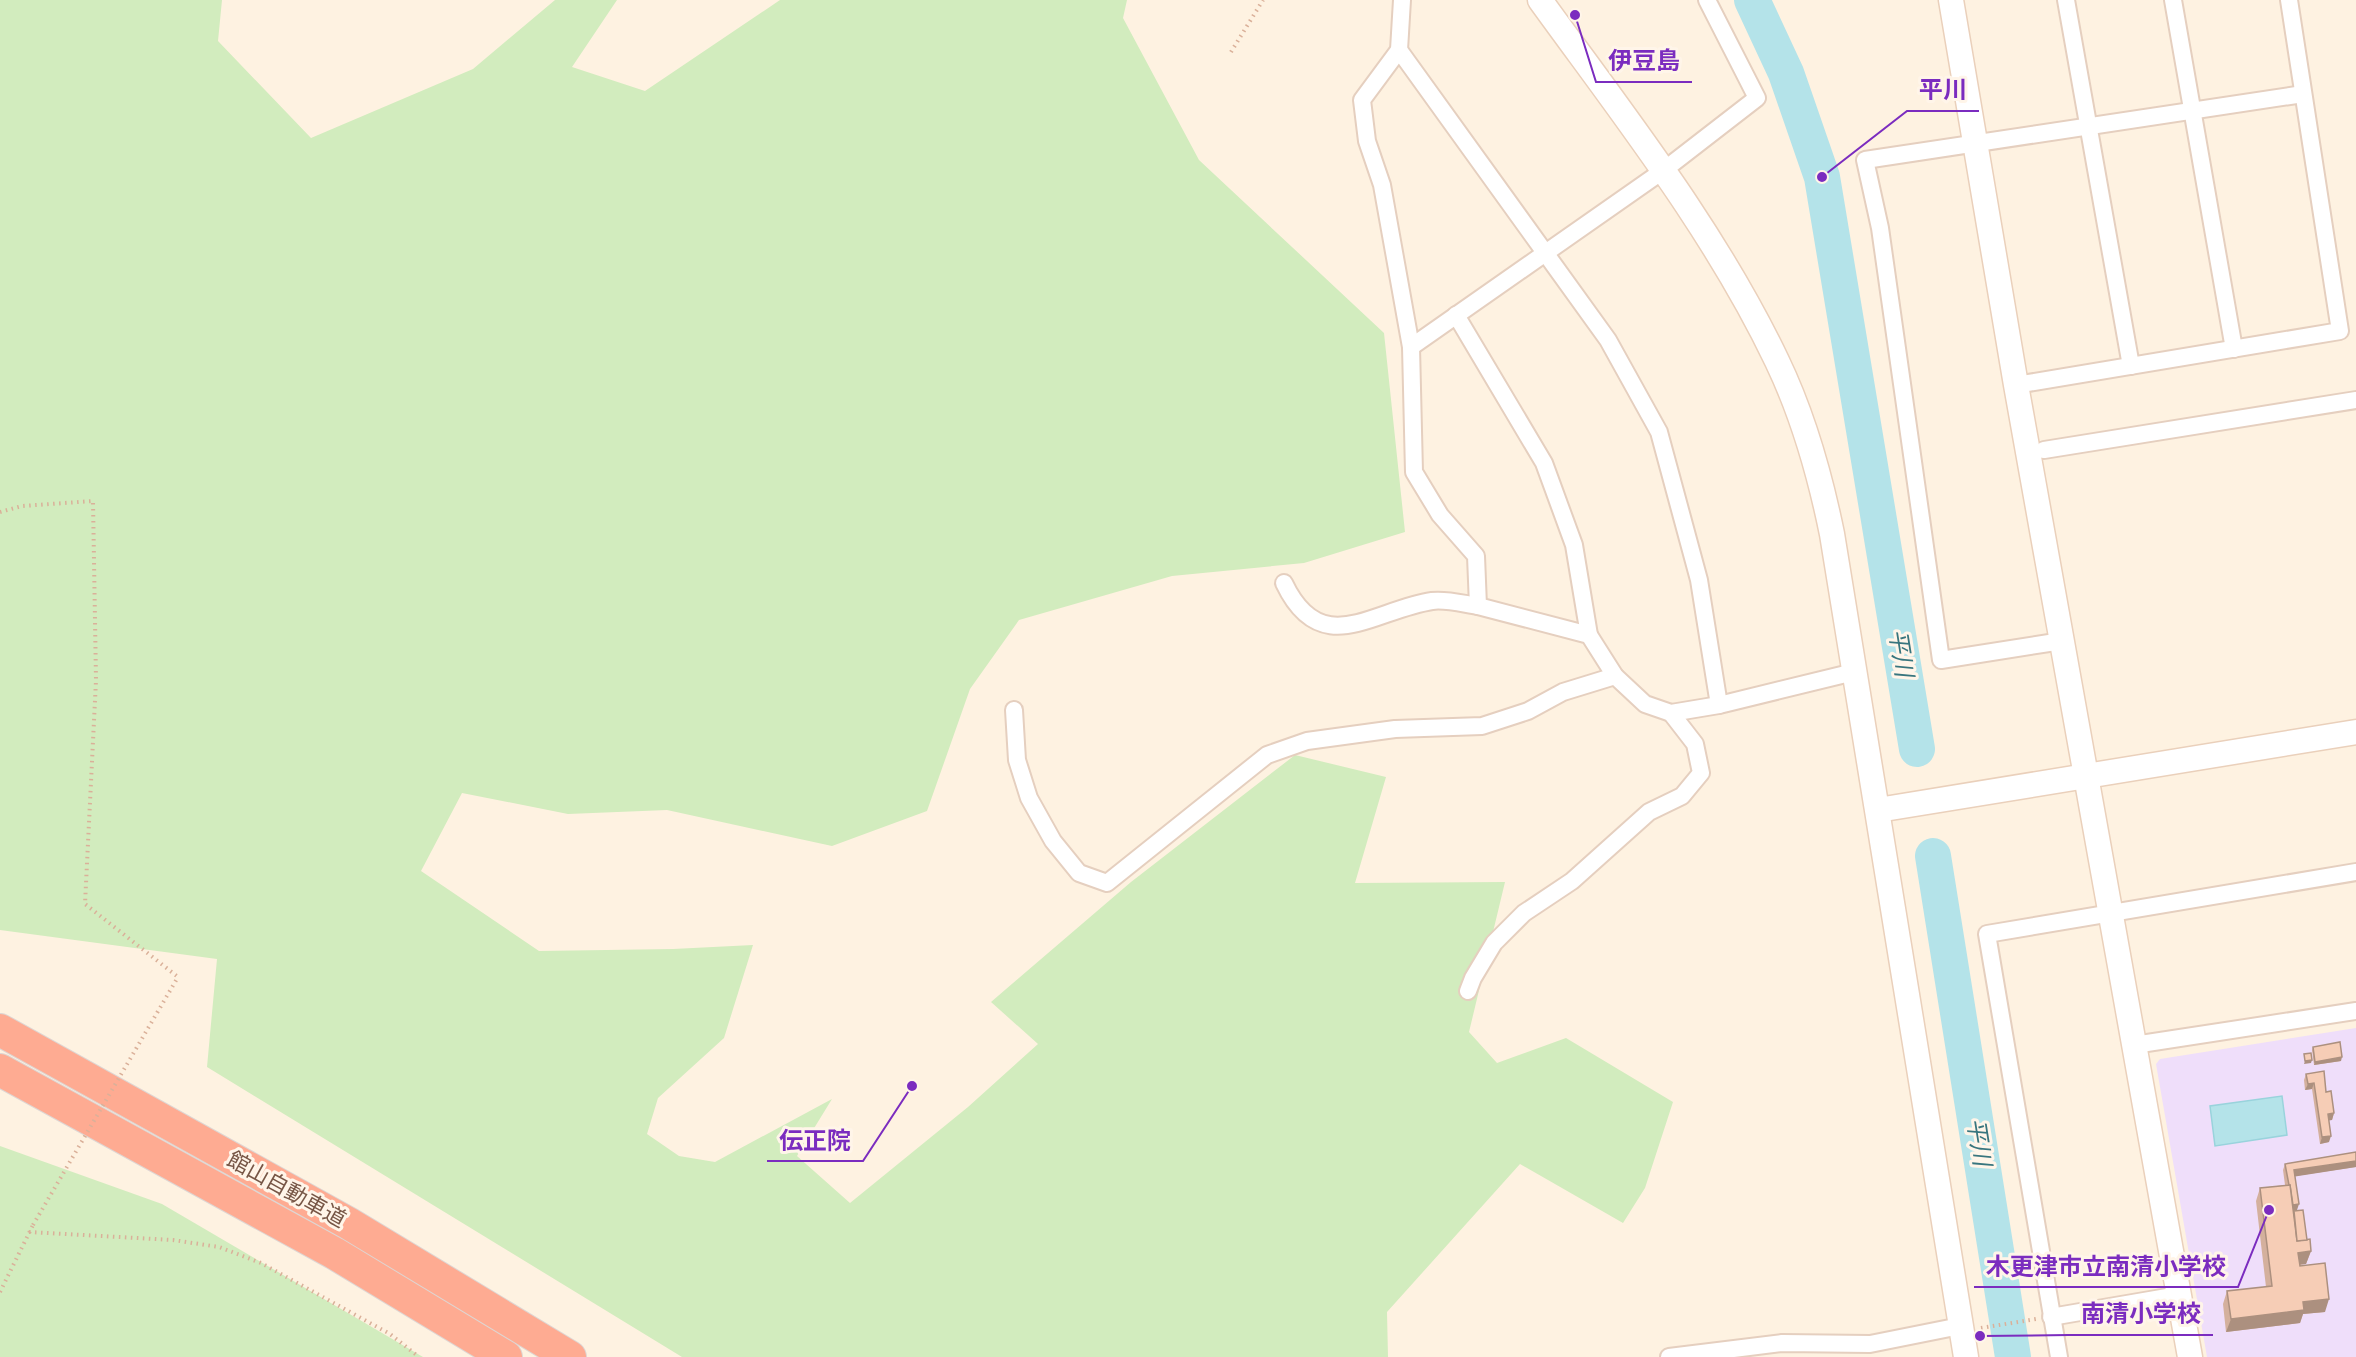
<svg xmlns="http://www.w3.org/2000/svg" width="2356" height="1357" viewBox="0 0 2356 1357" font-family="Cabin,'Noto Sans JP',sans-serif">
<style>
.education{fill:#efdefa}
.green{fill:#d2ecbe}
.water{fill:#b4e3e9;stroke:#99d3dc;stroke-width:1.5}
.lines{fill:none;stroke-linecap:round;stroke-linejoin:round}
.river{stroke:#b4e3e9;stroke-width:36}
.street-casing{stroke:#e5cfbf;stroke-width:20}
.secondary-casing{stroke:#ead0bb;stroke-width:27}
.highway-casing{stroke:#ded6d3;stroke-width:34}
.path{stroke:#dab099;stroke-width:4;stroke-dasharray:1.5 4.5;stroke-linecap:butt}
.street{stroke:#fff;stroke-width:16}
.secondary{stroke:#fff;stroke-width:24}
.highway{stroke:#feab92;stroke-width:32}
.path-bridge{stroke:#dab099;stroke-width:4;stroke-dasharray:1.5 4.5;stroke-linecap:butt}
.wall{fill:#d4b09d}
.shaded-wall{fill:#ac907f}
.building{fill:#f6cdb6;stroke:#ac907f;stroke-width:1.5}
.labels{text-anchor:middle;stroke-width:6;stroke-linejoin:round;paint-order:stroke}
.street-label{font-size:22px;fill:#775646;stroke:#fff5e9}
.water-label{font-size:24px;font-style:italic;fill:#38757e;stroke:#fff5e9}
.leader{fill:none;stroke:#7b2cbf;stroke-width:2}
.callout-dot{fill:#7b2cbf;stroke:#fff5e9;stroke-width:2}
.callout-label{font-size:24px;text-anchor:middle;font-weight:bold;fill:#7b2cbf;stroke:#fff5e9;stroke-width:6;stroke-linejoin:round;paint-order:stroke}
</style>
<rect width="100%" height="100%" fill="#fef2e1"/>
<!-- education -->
<path class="education" d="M2356 1028V1357H2207L2156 1064 2160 1059Z"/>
<!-- green -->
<g class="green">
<path d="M0 0H222L218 41 311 138 473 69 555 0H617L572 67 645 91 780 0H1127L1123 18 1199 160 1384 333 1405 532 1304 563 1172 576 1019 620 970 689 927 811 832 846 667 810 568 814 462 793 421 871 539 951 673 949 753 945 724 1038 658 1098 647 1134 679 1156 715 1162 832 1099 797 1156 850 1203 968 1107 1038 1044 991 1002 1131 882 1295 755 1386 777 1355 883 1505 882 1469 1032 1497 1063 1566 1038 1673 1102 1645 1188 1623 1223 1520 1164 1387 1312 1388 1357H682L207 1067 217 959 0 930Z"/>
<path d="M0 1146 162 1204 423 1357H0Z"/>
</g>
<!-- water -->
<path class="water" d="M2282 1096 2287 1135 2215 1146 2210 1106Z"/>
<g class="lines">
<!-- river -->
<g class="river">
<path d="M1752 0 1786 73 1822 177 1917 749"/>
<path d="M1933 856 2013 1357"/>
</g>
<defs>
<g id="street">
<path d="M1402 0 1399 50 1362 100 1367 141 1382 185 1411 347 1414 472 1440 515 1476 556 1478 606 1589 635 1615 676 1645 704 1671 713 1719 705 1854 672"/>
<path d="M2066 0 2131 366"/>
<path d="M2173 0 2234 349"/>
<path d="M1399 50 1608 340 1659 432 1699 580 1719 705"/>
<path d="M1456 315 1544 463 1574 545 1589 635"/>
<path d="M1411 347 1664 170 1757 98 1707 0"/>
<path d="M2016 385 2340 331 2289 0"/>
<path d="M2044 450 2356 400"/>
<path d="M1284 583C1321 661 1373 610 1432 601 1446 599 1464 604 1478 606"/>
<path d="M2062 641 1941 660 1880 228 1865 160 2303 94"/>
<path d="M1014 710 1017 760 1029 798 1053 841 1079 873 1107 883 1267 755 1307 741 1395 729 1482 726 1528 711 1563 692 1615 676"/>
<path d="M1468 991 1473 978 1494 943 1524 913 1572 881 1649 812 1682 796 1701 773 1695 744 1671 713"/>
<path d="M2134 1045 2356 1011"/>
<path d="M2051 1317 2179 1295"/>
<path d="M1669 1357 1782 1343 1870 1344 1960 1326"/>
<path d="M2059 1357 1987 934 2356 872"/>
</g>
<g id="secondary">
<path d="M1540 0C1624 116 1715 231 1777 361 1803 415 1820 475 1832 534L1966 1357"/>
<path d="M1951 0 2016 385 2190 1357"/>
<path d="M1878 810 2356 732"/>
</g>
<g id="highway">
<path d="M0 1030 348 1223 570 1357"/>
<path d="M0 1070 334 1253 506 1357"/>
</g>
</defs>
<!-- street casing -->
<use href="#street" class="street-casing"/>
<!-- secondary casing -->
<use href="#secondary" class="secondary-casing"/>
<!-- highway casing -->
<use href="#highway" class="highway-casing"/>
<!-- path -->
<g class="path">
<path d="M1231 52 1263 0"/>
<path d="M0 512 22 506 93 501 96 680 85 904 178 977"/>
<path d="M29 1232 173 1240 219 1247 261 1263 390 1334 419 1357"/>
<path d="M0 1292 33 1225"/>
<path d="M1981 1328 2036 1319"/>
</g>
<!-- street -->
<use href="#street" class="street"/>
<!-- secondary -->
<use href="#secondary" class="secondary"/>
<!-- highway -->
<use href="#highway" class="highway"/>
<!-- path-bridge -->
<path class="path-bridge" d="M33 1225 178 977"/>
</g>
<!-- wall -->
<g class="wall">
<path d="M2313 1047 2341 1061 2314 1065 2312 1050Z"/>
<path d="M2306 1074 2326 1092 2334 1113 2332 1120H2329V1142L2320 1144 2312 1089 2305 1090 2304 1080Z"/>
<path d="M2356 1152V1167L2295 1176 2297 1210 2294 1211 2311 1251 2306 1264 2300 1265 2325 1312 2303 1314 2300 1323 2226 1332 2223 1304 2227 1291 2266 1287 2256 1201 2260 1188 2285 1185 2283 1170 2285 1164Z"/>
</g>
<!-- shaded-wall -->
<g class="shaded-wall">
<path d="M2342 1057 2341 1061 2314 1065 2315 1062Z"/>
<path d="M2312 1060 2311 1063 2304 1064 2305 1061Z"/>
<path d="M2314 1083 2312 1089 2305 1090 2308 1084Z"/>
<path d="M2334 1113 2332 1120 2326 1121 2328 1114Z"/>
<path d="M2331 1136 2329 1142 2320 1144 2322 1137Z"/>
<path d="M2356 1161V1167L2292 1177 2294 1170Z"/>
<path d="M2299 1204 2297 1210 2289 1212 2292 1205Z"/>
<path d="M2311 1251 2306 1264 2293 1265 2298 1253Z"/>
<path d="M2329 1299 2325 1312 2303 1314 2300 1323 2226 1332 2231 1319 2303 1302Z"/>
</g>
<!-- building -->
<g class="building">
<path d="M2340 1042 2342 1057 2315 1062 2313 1047Z"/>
<path d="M2311 1053 2312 1060 2305 1061 2304 1054Z"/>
<path d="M2324 1071 2326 1092 2331 1091 2334 1113 2328 1114 2331 1136 2322 1137 2314 1083 2308 1084 2306 1074Z"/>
<path d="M2356 1152V1161L2294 1170 2299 1204 2293 1205 2290 1185H2289L2285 1164Z"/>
<path d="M2290 1185 2297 1241 2310 1239 2311 1251 2298 1253 2300 1266 2325 1263 2329 1299 2303 1302 2304 1310 2231 1319 2227 1291 2272 1286 2260 1188Z"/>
<path d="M2303 1210 2307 1240 2297 1241 2294 1211Z"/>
</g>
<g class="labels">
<!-- street labels -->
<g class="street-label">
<text transform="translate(287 1189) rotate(29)" y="8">館山自動車道</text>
</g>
<!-- water labels -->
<g class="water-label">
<text transform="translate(1901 653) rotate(81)" y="8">平川</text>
<text transform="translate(1979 1142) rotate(81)" y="8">平川</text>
</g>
</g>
<!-- callouts -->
<path class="leader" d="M1575 15L1596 82H1692M1822 177L1907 111H1979M912 1086L863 1161H767M2269 1210L2238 1287H1974M1980 1336L2069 1335H2213"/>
<g class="callout-dot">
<circle cx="1575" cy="15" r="6"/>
<circle cx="1822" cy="177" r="6"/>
<circle cx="912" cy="1086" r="6"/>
<circle cx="2269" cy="1210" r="6"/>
<circle cx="1980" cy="1336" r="6"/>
</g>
<g class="callout-label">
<text x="1644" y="69">伊豆島</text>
<text x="1943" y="98">平川</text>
<text x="815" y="1149">伝正院</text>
<text x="2106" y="1275">木更津市立南清小学校</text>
<text x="2141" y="1322">南清小学校</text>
</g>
</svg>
